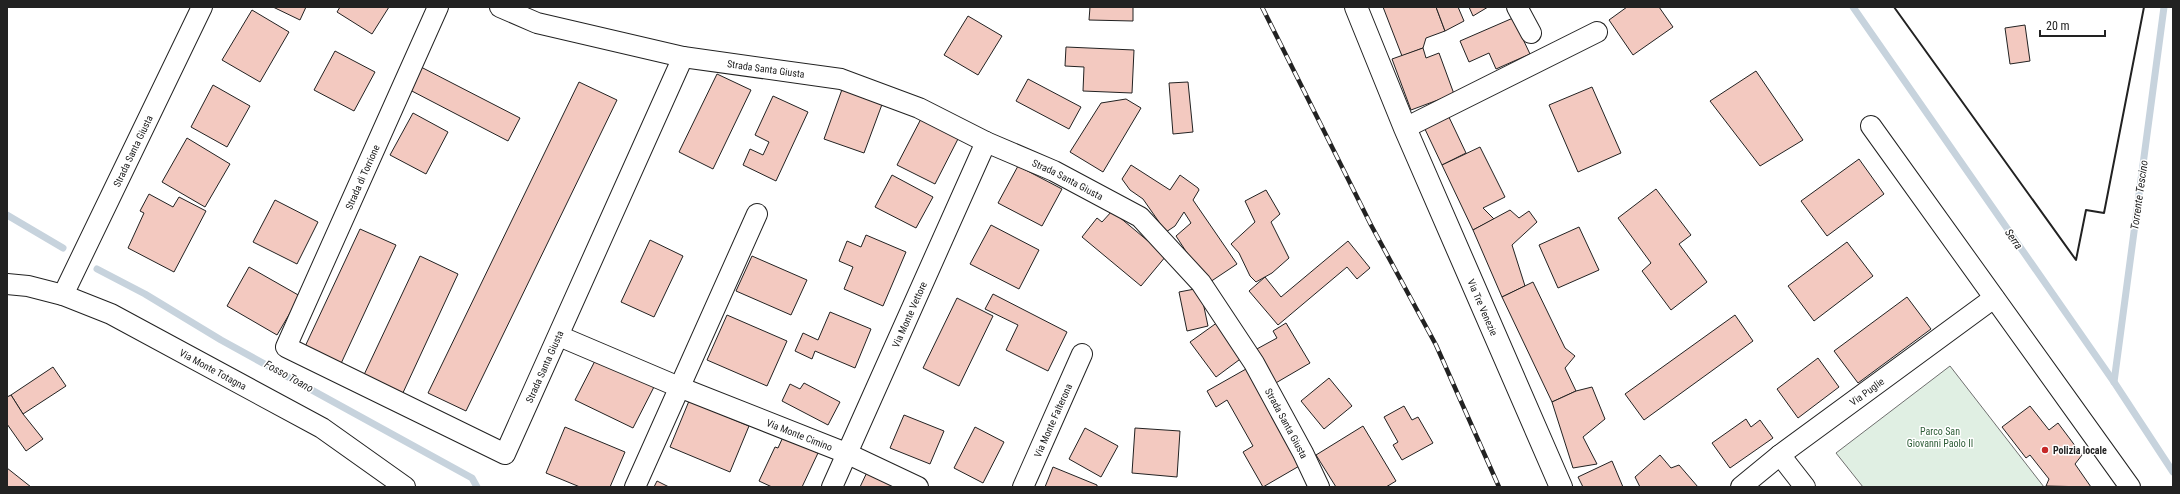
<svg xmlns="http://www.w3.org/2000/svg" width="2180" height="494" viewBox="0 0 2180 494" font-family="'Roboto Condensed',sans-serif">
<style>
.green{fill:#e0efe3;stroke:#6f6f6f}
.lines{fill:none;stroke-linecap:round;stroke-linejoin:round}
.stream{stroke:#c7d3dd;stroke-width:7}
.building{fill:#f3c9c0;stroke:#222}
.minor-casing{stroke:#222;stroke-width:22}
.primary-casing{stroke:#222;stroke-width:24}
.minor{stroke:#fff;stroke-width:20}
.primary{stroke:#fff;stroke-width:22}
.rail-casing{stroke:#222;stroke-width:4.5}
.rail{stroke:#fff;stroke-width:3;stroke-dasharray:9;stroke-linecap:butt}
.wall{stroke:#222;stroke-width:2}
.poi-dot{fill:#c62828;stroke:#fff;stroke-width:1.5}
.labels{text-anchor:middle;stroke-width:3;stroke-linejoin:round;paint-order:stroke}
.street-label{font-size:10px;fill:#222;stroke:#fff}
.park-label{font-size:10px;fill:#2f5e38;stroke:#fff}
.poi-label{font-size:10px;font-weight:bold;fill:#222;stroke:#fff;text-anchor:start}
.water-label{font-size:11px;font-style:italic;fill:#222;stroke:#fff}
</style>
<rect width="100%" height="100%" fill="#fff"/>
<!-- green -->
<path class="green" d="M1950 366 2044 487H1863L1836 453Z"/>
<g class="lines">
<!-- stream -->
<g class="stream">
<path d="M1853 7 2114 382 2173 472"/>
<path d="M7 215 63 248"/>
<path d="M97 269 145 294 221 340 472 478 477 487"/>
<path d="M2114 382 2164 7"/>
</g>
</g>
<!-- building -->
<g class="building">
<path d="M273 7H306L300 20Z"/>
<path d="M340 7H389L372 34 337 12Z"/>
<path d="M1090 7H1133V21L1089 20Z"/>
<path d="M1383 7H1436L1445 31 1426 38 1423 48 1402 56Z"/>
<path d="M1436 7H1458L1464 21 1445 31Z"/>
<path d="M1469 7H1488L1473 16Z"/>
<path d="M1627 7H1659L1673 27 1633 55 1609 20Z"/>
<path d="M252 10 289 32 260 82 222 60Z"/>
<path d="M968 16 1002 36 978 75 944 55Z"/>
<path d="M1513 18 1530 54 1496 69 1489 53 1469 62 1460 41Z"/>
<path d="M2025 25 2030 61 2010 64 2005 28Z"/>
<path d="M1066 47 1134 50 1132 93 1083 91 1084 67 1065 66Z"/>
<path d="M1423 48 1426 58 1439 53 1454 94 1411 110 1392 59Z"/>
<path d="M335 51 375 72 354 111 314 90Z"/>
<path d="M419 66 520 118 508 141 408 89Z"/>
<path d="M1756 71 1803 140 1760 166 1710 101Z"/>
<path d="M717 74 751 90 713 169 679 152Z"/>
<path d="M1028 79 1081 107 1069 129 1016 101Z"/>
<path d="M579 82 617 100 466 411 428 393Z"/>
<path d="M1188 82 1193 132 1173 134 1169 83Z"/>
<path d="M844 84 884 99 864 153 824 139Z"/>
<path d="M213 85 250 106 227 147 191 127Z"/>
<path d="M1592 87 1621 153 1578 172 1549 105Z"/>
<path d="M773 96 808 112 776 181 743 165 750 149 763 155 769 142 755 135Z"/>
<path d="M1126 99 1141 108 1103 172 1070 152 1101 103Z"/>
<path d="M413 113 448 132 426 174 390 155Z"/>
<path d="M1447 113 1466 153 1442 165 1423 125Z"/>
<path d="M923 115 960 135 935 184 897 165Z"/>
<path d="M187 138 230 164 205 207 162 182Z"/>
<path d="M1480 147 1505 197 1483 208 1494 219 1473 230 1442 165Z"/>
<path d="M1859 159 1884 194 1827 236 1801 201Z"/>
<path d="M1131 165 1170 190 1180 175 1198 188 1199 190 1193 200 1237 264 1210 282 1204 279 1176 236 1191 223 1184 212 1175 226 1166 232 1143 199 1130 190 1122 179Z"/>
<path d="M1018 166 1062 189 1042 226 998 203Z"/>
<path d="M892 175 933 197 916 228 875 207Z"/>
<path d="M1656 189 1691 235 1679 244 1707 282 1671 310 1642 271 1651 263 1618 218Z"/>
<path d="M1266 190 1280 214 1271 222 1289 258 1272 273 1256 282 1250 276 1239 253 1231 244 1255 222 1245 201Z"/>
<path d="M149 194 173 207 179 197 206 211 174 272 128 248 144 213 140 211Z"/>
<path d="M275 200 318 222 297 264 253 242Z"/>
<path d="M1510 210 1519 218 1529 211 1537 222 1512 245 1525 286 1502 297 1473 230Z"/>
<path d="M1112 211 1166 256 1141 286 1082 237 1097 218 1102 222Z"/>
<path d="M991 225 1039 250 1019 289 970 264Z"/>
<path d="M1579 227 1599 270 1558 288 1539 245Z"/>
<path d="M360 229 396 245 338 370 302 353Z"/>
<path d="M866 235 906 252 883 306 844 289 853 267 839 261 847 241 861 247Z"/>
<path d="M650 240 683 256 654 317 621 302Z"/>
<path d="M1348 241 1370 268 1357 279 1347 267 1278 325 1249 291 1265 277 1281 297Z"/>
<path d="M1847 242 1873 276 1814 321 1788 286Z"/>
<path d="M420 256 458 274 401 397 362 379Z"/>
<path d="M752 256 807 280 791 315 736 291Z"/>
<path d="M249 267 300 296 277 335 227 306Z"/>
<path d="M1533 282 1565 348 1575 356 1565 368 1576 391 1552 402 1502 297Z"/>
<path d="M1200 288 1208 326 1187 331 1179 292Z"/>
<path d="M993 294 1067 332 1048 371 1006 350 1018 325 985 309Z"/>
<path d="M1907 297 1931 329 1858 383 1834 351Z"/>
<path d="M957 298 993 316 959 386 923 368Z"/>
<path d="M830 312 871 329 855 368 815 351 812 359 795 351 803 333 818 340Z"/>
<path d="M727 315 787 341 767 386 707 360Z"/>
<path d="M1735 315 1753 341 1644 420 1625 394Z"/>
<path d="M1218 322 1243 357 1216 377 1190 342Z"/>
<path d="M1286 323 1310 363 1274 384 1255 350 1277 338 1273 331Z"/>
<path d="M598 355 656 383 633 428 575 400Z"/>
<path d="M1818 358 1839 387 1798 418 1777 389Z"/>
<path d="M53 367 66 386 23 414 11 395Z"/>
<path d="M1246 369 1301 465 1263 487 1243 452 1253 446 1227 400 1216 407 1207 391Z"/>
<path d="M1329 378 1352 406 1324 429 1301 401Z"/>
<path d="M804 383 840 402 828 425 782 401 790 384 800 389Z"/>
<path d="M1592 387 1605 419 1583 437 1597 464 1573 468 1552 402 1576 391Z"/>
<path d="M11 395 23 414 43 439 26 451 7 424V397Z"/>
<path d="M689 401 749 426 730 472 670 447Z"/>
<path d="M1404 406 1412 420 1418 417 1433 443 1402 460 1393 445 1398 442 1384 417Z"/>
<path d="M2030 406 2049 430 2058 423 2082 455 2075 464 2091 487 2046 486 2049 479 2030 455 2026 458 2002 427Z"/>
<path d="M904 415 944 431 930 464 890 448Z"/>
<path d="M1746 419 1751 427 1760 420 1773 438 1730 468 1712 443Z"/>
<path d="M1363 426 1396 481 1386 487H1336L1316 455Z"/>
<path d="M565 427 625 452 610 487H580L546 473Z"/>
<path d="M975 427 1004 442 983 483 954 468Z"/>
<path d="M1085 428 1118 446 1101 477 1069 459Z"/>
<path d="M1135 428 1180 431 1177 477 1132 473Z"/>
<path d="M783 437 818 453 802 487H772L759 481 775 447 778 448Z"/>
<path d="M1660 455 1671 468 1679 465 1698 487H1640L1635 477Z"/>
<path d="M1612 461 1623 487H1583L1578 477Z"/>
<path d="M1053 467 1097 485V487H1045Z"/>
<path d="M7 468 31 487H7Z"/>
<path d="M869 468 905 487H860Z"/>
<path d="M657 481 669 487H654Z"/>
</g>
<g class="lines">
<defs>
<g id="minor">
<path id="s1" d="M438 7 286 347 505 454 683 57"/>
<path id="s2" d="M500 7 537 23 683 57 841 79 919 108 986 142 1054 171 1140 217 1201 283 1254 363 1303 453 1319 487"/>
<path d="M1517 7 1531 33"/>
<path d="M1871 126 2130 487"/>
<path d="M1405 128 1597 32"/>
<path id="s3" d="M7 284 28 286 63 295 111 314 322 428 405 487"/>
<path id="s4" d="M63 295 202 7"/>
<path id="s5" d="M559 336 679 387 846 453 918 487"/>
<path d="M1780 455 1805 487"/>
<path d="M635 487 757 214"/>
<path id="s6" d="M832 487 986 142"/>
<path id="s7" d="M1023 487 1082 354"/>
<path id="s8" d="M1741 487 1780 455 1994 298"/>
</g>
<g id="primary">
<path id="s9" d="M1356 7 1405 128 1561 487"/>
</g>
</defs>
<!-- minor casing -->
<use href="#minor" class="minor-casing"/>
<!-- primary casing -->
<use href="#primary" class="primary-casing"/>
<!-- minor -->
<use href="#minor" class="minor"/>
<!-- primary -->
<use href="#primary" class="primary"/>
<defs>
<path id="rail" d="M1262 7 1371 225 1436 345 1499 487"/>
</defs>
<!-- rail casing -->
<use href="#rail" class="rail-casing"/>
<!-- rail -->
<use href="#rail" class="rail"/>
<!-- wall -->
<path class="wall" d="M1894 7 2076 260 2086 210 2104 213 2144 7"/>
</g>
<!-- markers -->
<circle class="poi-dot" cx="2045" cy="450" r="4"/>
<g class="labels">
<!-- street labels -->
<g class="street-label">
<text dy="4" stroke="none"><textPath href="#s2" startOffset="274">Strada Santa Giusta</textPath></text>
<text dy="4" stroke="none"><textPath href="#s4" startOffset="160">Strada Santa Giusta</textPath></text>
<text transform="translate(362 177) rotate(-66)" y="4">Strada di Torrione</text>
<text dy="4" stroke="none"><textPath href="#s2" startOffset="598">Strada Santa Giusta</textPath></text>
<text dy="4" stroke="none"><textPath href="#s9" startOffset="326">Via Tre Venezie</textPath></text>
<text dy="4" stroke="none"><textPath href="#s6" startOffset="189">Via Monte Vettore</textPath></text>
<text dy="4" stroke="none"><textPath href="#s1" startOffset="712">Strada Santa Giusta</textPath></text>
<text dy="4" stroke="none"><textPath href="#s3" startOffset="225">Via Monte Totagna</textPath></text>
<text dy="4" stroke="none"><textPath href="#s8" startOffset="158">Via Puglie</textPath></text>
<text dy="4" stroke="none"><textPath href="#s7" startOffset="73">Via Monte Falterona</textPath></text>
<text dy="4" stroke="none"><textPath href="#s2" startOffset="934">Strada Santa Giusta</textPath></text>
<text dy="4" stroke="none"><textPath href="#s5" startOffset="260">Via Monte Cimino</textPath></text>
</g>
<!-- park labels -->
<g class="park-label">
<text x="1940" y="435">Parco San<tspan x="1940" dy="12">Giovanni Paolo II</tspan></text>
</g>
<!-- poi labels -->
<g class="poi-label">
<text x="2053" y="454">Polizia locale</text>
</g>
<!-- water labels -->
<g class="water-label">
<text transform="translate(2139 195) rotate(-82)" y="4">Torrente Tescino</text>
<text transform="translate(2014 239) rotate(55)" y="4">Serra</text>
<text transform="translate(289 376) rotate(29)" y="4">Fosso Toano</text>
</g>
</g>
<!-- border -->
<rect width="2180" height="494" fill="none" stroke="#222222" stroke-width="16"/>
<!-- scale -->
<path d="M2040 30v6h65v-6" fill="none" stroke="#222222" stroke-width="2"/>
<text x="2046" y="30" font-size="12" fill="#222222" stroke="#ffffff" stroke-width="3" paint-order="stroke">20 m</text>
</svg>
